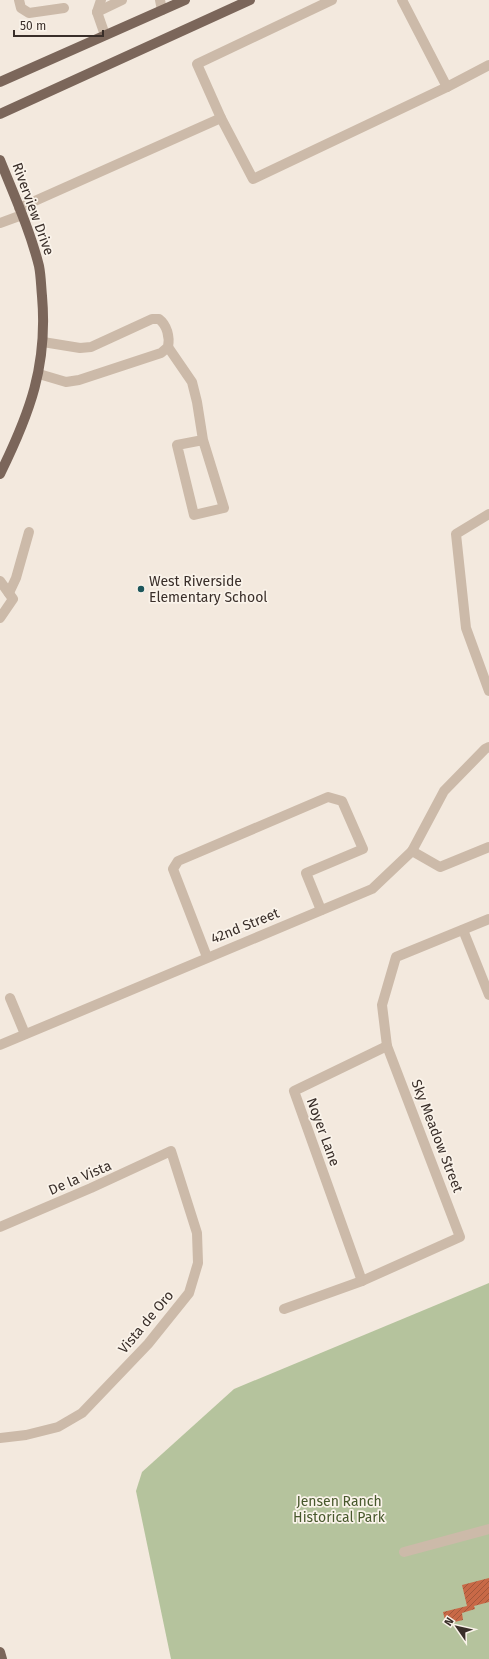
<svg xmlns="http://www.w3.org/2000/svg" width="489" height="1659" font-family="'Fira Sans',sans-serif">
<style>
.park{fill:#b5c39d}
.building{fill:url(#building-hatch)}
.lines{fill:none;stroke-linecap:round;stroke-linejoin:round}
.minor{stroke:#ccbaa9;stroke-width:10}
.major{stroke:#7b665a;stroke-width:10}
.poi-dot{fill:#1d565b;stroke:#faf3ea;stroke-width:1.5}
.labels{text-anchor:middle;dominant-baseline:central;stroke-width:3.5;stroke-linejoin:round;paint-order:stroke}
.street-label{font-size:14px;fill:#392e29;stroke:#faf3ea}
.poi-label{font-size:14px;fill:#392e29;stroke:#faf3ea;text-anchor:start}
.park-label{font-size:14px;fill:#47582c;stroke:#faf3ea}
</style>
<defs>
<pattern id="building-hatch" width="6" height="6" patternUnits="userSpaceOnUse"><rect width="6" height="6" fill="#c86947"/><path d="M-1 1l2-2M0 6l6-6M5 7l2-2" fill="none" stroke="#a3573b"/></pattern>
</defs>
<rect width="100%" height="100%" fill="#f3e9de"/>
<polygon class="park" points="489,1283 489,1659 171,1659 136,1491 142,1472 234,1389"/>
<polygon class="building" points="489,1578 489,1602 474,1606 475,1609 462,1613 463,1620 446,1624 443,1612 467,1606 462,1585"/>
<g class="lines">
<g class="minor">
<polyline points="19,0 21,8 29,13 64,8"/>
<polyline points="101,0 97,12 105,35"/>
<polyline points="160,0 162,10"/>
<polyline points="332,0 197,64 221,118 253,179 447,87"/>
<polyline points="402,0 447,87 489,65"/>
<polyline points="97,12 122,0"/>
<polyline points="19,208 221,118"/>
<polyline points="0,223 22,215"/>
<polyline points="168,347 192,382 197,402 203,440 177,445 194,515 224,508 203,440"/>
<path d="M39 374 66 382 79 380 161 353 168 347C170 337 167 325 159 319H152L91 347 80 348 43 342"/>
<polyline points="489,514 456,534 466,628 489,691"/>
<polyline points="0,581 13,599 0,618"/>
<polyline points="9,593 16,578 29,532"/>
<polyline points="412,851 440,867 489,847"/>
<polyline points="463,930 489,995"/>
<polyline points="207,957 173,869 178,861 328,797 342,801 363,849 306,873 321,910"/>
<polyline points="10,998 25,1034"/>
<polyline points="0,1045 372,889 412,851 444,791 485,749 489,747"/>
<polyline points="0,1227 91,1188 171,1151 197,1233 198,1263 189,1293 148,1344 82,1413 58,1427 26,1435 0,1438"/>
<polyline points="362,1281 294,1091 387,1046"/>
<polyline points="284,1309 362,1281 460,1237 387,1046 382,1005 396,957 489,919"/>
<polyline points="404,1552 489,1529"/>
</g>
<g class="major">
<polyline points="0,82 185,0"/>
<polyline points="0,114 250,0"/>
<path d="M0 160C14 195 30 230 39 266 41 276 41 286 42 296 48 365 30 413 0 474"/>
<polyline points="0,1652 2,1659"/>
</g>
</g>
<circle class="poi-dot" cx="141" cy="589" r="4"/>
<g class="labels">
<g class="street-label">
<text transform="translate(33 209) rotate(70)">Riverview Drive</text>
<text transform="translate(245 926) rotate(-22)">42nd Street</text>
<text transform="translate(323 1132) rotate(70)">Noyer Lane</text>
<text transform="translate(437 1136) rotate(69)">Sky Meadow Street</text>
<text transform="translate(80 1178) rotate(-23)">De la Vista</text>
<text transform="translate(146 1322) rotate(-50)">Vista de Oro</text>
</g>
<g class="poi-label">
<text x="149" y="581">West Riverside<tspan x="149" dy="16">Elementary School</tspan></text>
</g>
<g class="park-label">
<text x="339" y="1501">Jensen Ranch<tspan x="339" dy="16">Historical Park</tspan></text>
</g>
</g>
<g transform="translate(457 1627) rotate(304)" stroke="#faf3ea" stroke-width="3" paint-order="stroke">
<path d="M0-3L7 15L0 10L-7 15Z" fill="#392e29"/>
<text y="-6" font-size="11" font-weight="bold" text-anchor="middle" fill="#392e29">N</text>
</g>
<path d="M14 30v6h89v-6" fill="none" stroke="#392e29" stroke-width="2"/>
<text x="20" y="30" font-size="12" fill="#392e29" stroke="#faf3ea" stroke-width="3" paint-order="stroke">50 m</text>
</svg>
